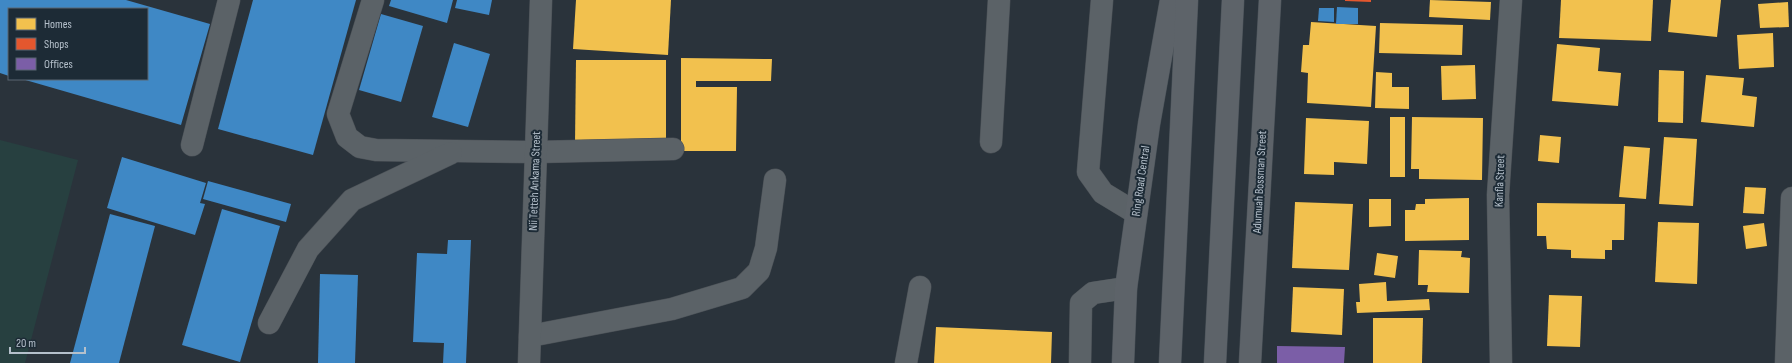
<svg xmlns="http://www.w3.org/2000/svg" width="1792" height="363" font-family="'Sofia Sans Condensed',sans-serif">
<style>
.green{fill:#274040}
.homes{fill:#f2c14e}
.shops{fill:#e4572e}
.offices{fill:#7b5ea7}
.schools{fill:#3f88c5}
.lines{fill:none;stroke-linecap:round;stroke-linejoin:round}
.minor-casing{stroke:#494f55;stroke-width:23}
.major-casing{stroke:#485057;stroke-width:23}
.minor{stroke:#5b6267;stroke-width:22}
.major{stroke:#5d6369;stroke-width:22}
.labels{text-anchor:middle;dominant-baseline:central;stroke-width:4;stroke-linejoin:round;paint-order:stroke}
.street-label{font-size:12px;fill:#b5c0cb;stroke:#1d2b36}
</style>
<rect width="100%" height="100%" fill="#2a333b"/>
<polygon class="green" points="0,140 78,160 25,363 0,363"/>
<g class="homes">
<polygon points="576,0 671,0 668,55 573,49"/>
<polygon points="1430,0 1491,2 1490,20 1429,17"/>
<polygon points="1561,0 1653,0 1651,41 1559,38"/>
<polygon points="1671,0 1721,0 1717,37 1668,32"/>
<polygon points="1788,2 1789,27 1760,28 1758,4"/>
<polygon points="1311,22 1376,26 1371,107 1307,103 1308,73 1301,72 1303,45 1309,45"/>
<polygon points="1380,23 1463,25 1462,55 1379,53"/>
<polygon points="1773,33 1774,67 1739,69 1737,35"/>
<polygon points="1557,44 1600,48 1598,71 1621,73 1618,106 1552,101"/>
<polygon points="681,58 772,59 771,81 696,81 696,87 737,87 736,151 681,151"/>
<polygon points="576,60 666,60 666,143 575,143"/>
<polygon points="1475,65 1476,99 1442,100 1441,66"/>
<polygon points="1659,70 1684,71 1683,123 1658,122"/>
<polygon points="1376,72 1392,73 1392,87 1409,87 1409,109 1375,108"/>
<polygon points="1706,75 1744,78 1742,95 1757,97 1754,127 1701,122"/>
<rect x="1390" y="117" width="15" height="60"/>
<polygon points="1412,117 1483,118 1482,180 1419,179 1419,169 1411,169"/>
<polygon points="1306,118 1369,121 1367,164 1334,162 1334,175 1304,174"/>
<polygon points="1540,135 1561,137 1559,163 1538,161"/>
<polygon points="1664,137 1697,139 1693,206 1659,204"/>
<polygon points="1624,146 1650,148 1646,199 1619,197"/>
<polygon points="1745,187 1766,188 1764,214 1743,213"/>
<polygon points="1469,198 1469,240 1405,241 1405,210 1415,210 1416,204 1425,204 1425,199"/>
<polygon points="1369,199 1391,199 1391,226 1369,227"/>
<polygon points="1295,202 1353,204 1349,270 1292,268"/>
<polygon points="1537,203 1625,204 1624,240 1612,240 1612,250 1605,250 1605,259 1571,258 1571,250 1547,249 1546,236 1537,236"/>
<polygon points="1658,222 1699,223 1697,284 1655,282"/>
<polygon points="1764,223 1767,246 1746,249 1743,226"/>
<polygon points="1419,250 1462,251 1461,257 1470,258 1469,293 1427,292 1428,285 1418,285"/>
<polygon points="1377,253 1398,256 1395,278 1374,275"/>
<polygon points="1386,282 1387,301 1429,299 1430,310 1357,313 1356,302 1360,302 1359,284"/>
<polygon points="1293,287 1344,289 1342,335 1291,332"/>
<polygon points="1549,295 1582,296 1580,347 1547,346"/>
<polygon points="1373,318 1423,318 1422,363 1373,363"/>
<polygon points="936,327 1052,332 1051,363 934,363"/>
</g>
<polygon class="shops" points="1345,0 1371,0 1371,2 1345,1"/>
<polygon class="offices" points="1277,346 1345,347 1344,363 1277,363"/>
<g class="schools">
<polygon points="0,0 126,0 210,24 181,125 22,79 147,79 147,9 9,9 9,76 0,73"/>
<polygon points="253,0 356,0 313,155 218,129"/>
<polygon points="391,0 453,0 447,23 389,6"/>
<polygon points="457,0 492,0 489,15 455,8"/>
<polygon points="1337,7 1358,8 1358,24 1336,24"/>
<polygon points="1319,8 1334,8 1334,22 1318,21"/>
<polygon points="381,14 423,26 401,102 359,90"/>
<polygon points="454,43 490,54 468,127 432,117"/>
<polygon points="122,157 206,183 200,203 205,204 195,235 107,208"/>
<polygon points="208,181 291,204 286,222 203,199"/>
<polygon points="222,209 280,226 240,362 182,345"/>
<polygon points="110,214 155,226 119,363 70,363"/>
<polygon points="448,240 471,240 466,363 443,363 444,343 413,342 417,253 447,254"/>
<polygon points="320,274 358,275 355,363 318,363"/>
</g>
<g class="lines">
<defs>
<g id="minor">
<polyline points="373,0 338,114 347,137 360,147 376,150 455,151 536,152 673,149"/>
<polyline points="1102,0 1088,172 1103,193 1136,213"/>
<polyline points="991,142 999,0"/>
<polyline points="192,145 229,0"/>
<polyline points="269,323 308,249 352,200 451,153"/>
<polyline points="530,336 672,309 742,288 759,271 766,248 775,180"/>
<polyline points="529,363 541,0"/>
<polyline points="906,363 920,287"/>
<polyline points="1080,363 1081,303 1093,293 1126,288"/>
<polyline points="1501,363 1498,195 1511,0"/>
<polyline points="1786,363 1792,198"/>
</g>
<g id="major">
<polyline points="1123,363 1126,288 1149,124 1171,0"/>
<polyline points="1170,363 1187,0"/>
<polyline points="1215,363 1233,0"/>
<polyline points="1250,363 1270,0"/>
</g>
</defs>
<use href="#minor" class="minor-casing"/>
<use href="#major" class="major-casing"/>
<use href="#minor" class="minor"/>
<use href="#major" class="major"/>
</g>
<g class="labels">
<g class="street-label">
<text transform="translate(535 181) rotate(-88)">Nii Tetteh Ankama Street</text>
<text transform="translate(1141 181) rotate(-82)">Ring Road Central</text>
<text transform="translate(1500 181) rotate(-88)">Kanfla Street</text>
<text transform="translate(1260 182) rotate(-87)">Adumuah Bossman Street</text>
</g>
</g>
<rect x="8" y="8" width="140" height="72" fill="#1d2b36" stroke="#5a6772"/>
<rect x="16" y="18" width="20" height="12" fill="#f2c14e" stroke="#5a6772"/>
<text x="44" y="28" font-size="12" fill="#b5c0cb">Homes</text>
<rect x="16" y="38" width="20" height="12" fill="#e4572e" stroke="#5a6772"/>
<text x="44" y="48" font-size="12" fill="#b5c0cb">Shops</text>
<rect x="16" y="58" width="20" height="12" fill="#7b5ea7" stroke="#5a6772"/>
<text x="44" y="68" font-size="12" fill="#b5c0cb">Offices</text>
<path d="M10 347v6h75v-6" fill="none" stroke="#b5c0cb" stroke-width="2"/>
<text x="16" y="347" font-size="12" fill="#b5c0cb" stroke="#1d2b36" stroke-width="3" paint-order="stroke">20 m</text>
</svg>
